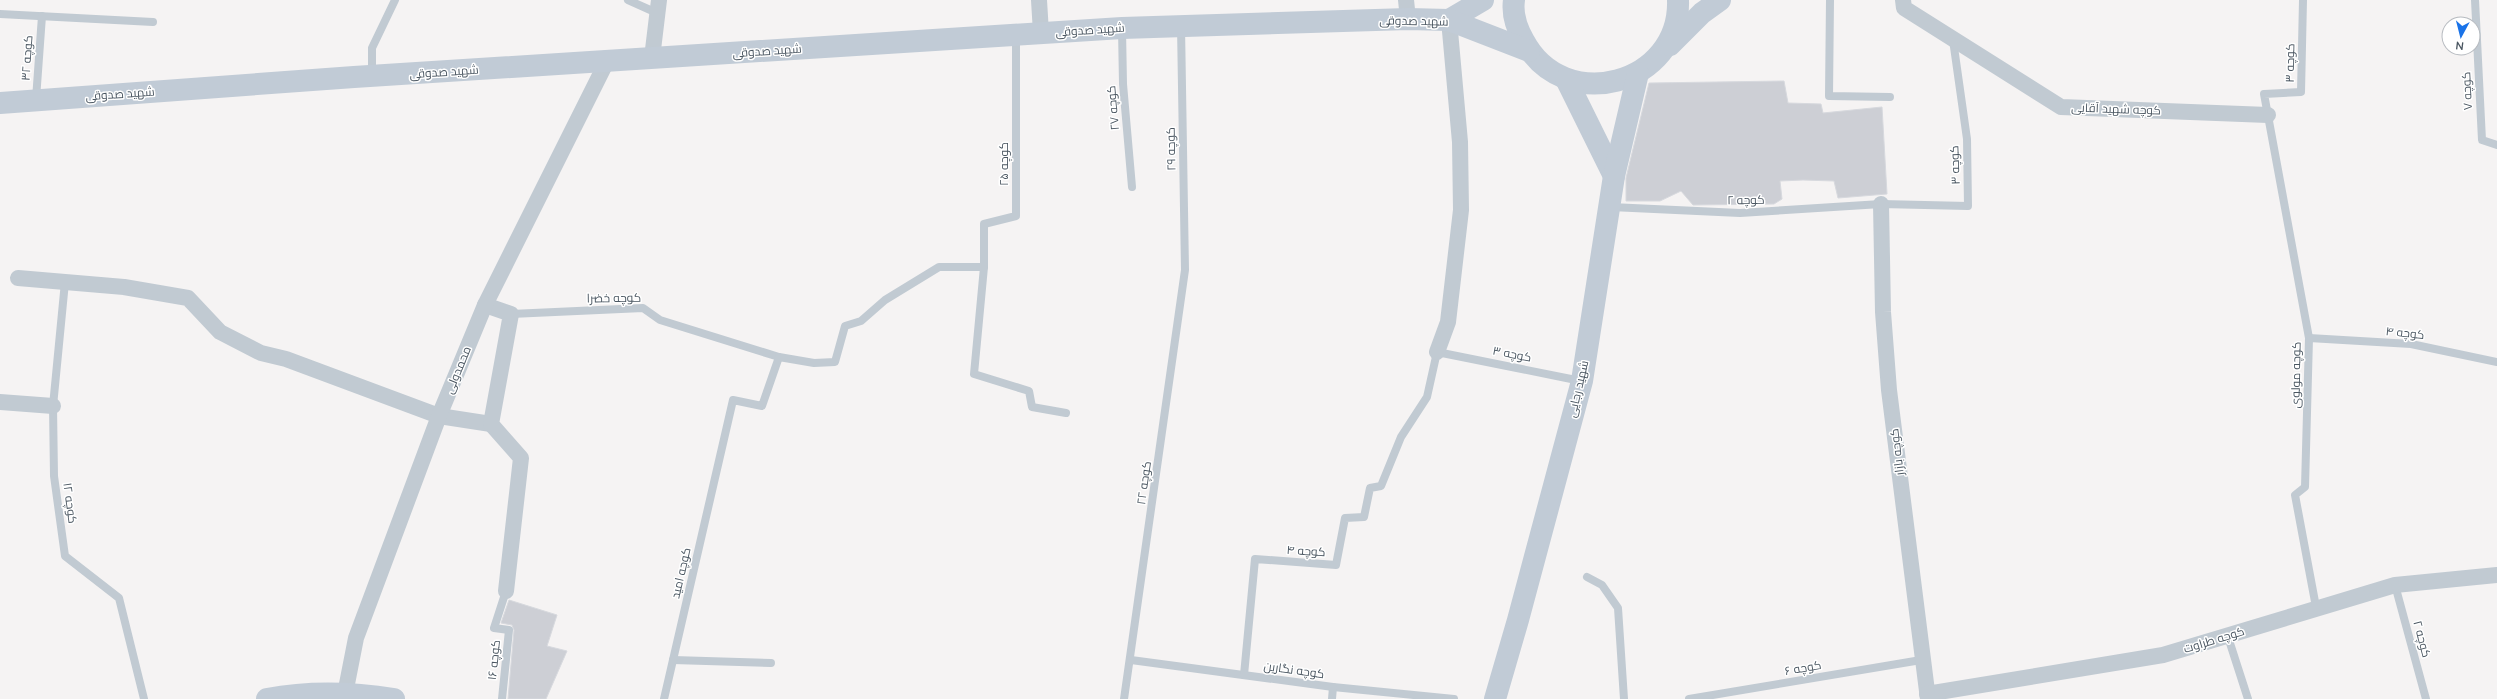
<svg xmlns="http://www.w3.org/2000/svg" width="2497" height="699" font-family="'Nunito Sans',Cairo,sans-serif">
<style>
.building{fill:#cdcfd5;stroke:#d7d9de}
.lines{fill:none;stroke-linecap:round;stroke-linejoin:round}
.lane{stroke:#c1cad2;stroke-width:8}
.street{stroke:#c1cad2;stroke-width:16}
.secondary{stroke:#c1cbd6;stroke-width:22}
.labels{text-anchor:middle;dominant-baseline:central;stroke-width:3;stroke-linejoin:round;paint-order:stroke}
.street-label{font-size:12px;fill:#4a5661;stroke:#fff}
</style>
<rect width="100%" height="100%" fill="#f5f3f3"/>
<g class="building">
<polygon points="1784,81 1788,103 1821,104 1823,113 1882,107 1887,194 1838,198 1834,181 1803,180 1780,181 1782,199 1774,204 1693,205 1681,191 1660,201 1626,201 1626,178 1649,83"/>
<polygon points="509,600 557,615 547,646 567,651 546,699 508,699 514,630 512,625 501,623"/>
</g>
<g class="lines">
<g class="lane">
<polyline points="628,0 657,13"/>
<polyline points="1830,0 1829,96 1890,97"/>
<polyline points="2303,0 2301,92 2264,94 2309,338 2305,487 2295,495 2316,607"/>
<polyline points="2475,0 2482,140 2497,145"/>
<polyline points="0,14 153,22"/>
<polyline points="1122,29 1123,84 1132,187"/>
<polyline points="372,76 372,48 395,0"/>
<polyline points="36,99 42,16"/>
<polyline points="1611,207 1740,213 1881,204 1968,206 1967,139 1953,40"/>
<polyline points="984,267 984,224 1016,216 1016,35"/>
<polyline points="65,282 53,406 54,476 65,556 119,598 144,699"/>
<polyline points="511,314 643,308 660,320 779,357"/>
<polyline points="2309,338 2411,344 2497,362"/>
<polyline points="1587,577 1602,585 1618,608 1624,699"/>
<polyline points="2395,585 2426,699"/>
<polyline points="2228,637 2248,699"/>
<polyline points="673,660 771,663"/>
<polyline points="1131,660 1333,687 1454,699"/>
<polyline points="1244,675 1255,559 1336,565 1345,518 1364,517 1370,488 1381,486 1401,437 1427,397 1437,352 1581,381"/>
<polyline points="502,699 509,630 494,628 506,591"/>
<polyline points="664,699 733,400 762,406 779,357 814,363 835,362 845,326 861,321 885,300 939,267 984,267 974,374 1029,391 1032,407 1066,413"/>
<polyline points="1124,699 1185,270 1181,26"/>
<polyline points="1332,699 1333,687"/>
<polyline points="1689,699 1921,660"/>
</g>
<g class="street">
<polyline points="1039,0 1041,33"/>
<polyline points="1406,0 1408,19"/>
<polyline points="1903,0 1904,8 2061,107 2268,115"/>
<polyline points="652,58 659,0"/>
<polyline points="1881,204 1883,312 1889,390 1928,699"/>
<polyline points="18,278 124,287 188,298 220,332 261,353 286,359 439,416 491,424"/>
<polyline points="485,305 511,314 491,424 521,458 506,591"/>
<polyline points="1437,352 1448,322 1461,210 1460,142 1449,20"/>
<polyline points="0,402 53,406"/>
<polyline points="345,694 356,638 439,416 485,305 607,61"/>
<polyline points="1927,694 2163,655 2395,585 2497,575"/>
</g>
<g class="secondary">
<path d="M1514 0C1512 14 1517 29 1524 41 1564 116 1681 85 1678 0"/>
<polyline points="1449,20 1483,0"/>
<polyline points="1670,45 1702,13 1720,0"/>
<polyline points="1566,79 1614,176"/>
<polyline points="0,103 354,77 1122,28 1408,19 1449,20 1529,51"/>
<path d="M267 699C309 691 351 692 394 699"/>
<polyline points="1495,699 1518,620 1582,381 1614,176 1638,73"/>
</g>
</g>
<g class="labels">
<g class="street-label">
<text transform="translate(1414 21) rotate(1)">شهید صدوقی</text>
<text transform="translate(1090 30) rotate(-4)">شهید صدوقی</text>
<text transform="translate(767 51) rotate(-4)">شهید صدوقی</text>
<text transform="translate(27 58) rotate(-86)">کوچه ۳۲</text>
<text transform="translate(2290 63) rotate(-89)">کوچه ۳</text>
<text transform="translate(444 72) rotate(-4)">شهید صدوقی</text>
<text transform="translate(2467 91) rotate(-93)">کوچه ۷</text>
<text transform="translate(120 94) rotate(-4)">شهید صدوقی</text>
<text transform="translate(1113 108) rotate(-95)">کوچه ۲۷</text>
<text transform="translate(2116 109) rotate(2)">کوچه شهید آقایی</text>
<text transform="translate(1171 149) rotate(-91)">کوچه ۲۹</text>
<text transform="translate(1004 164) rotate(-90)">کوچه ۲۵</text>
<text transform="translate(1955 165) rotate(-92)">کوچه ۳</text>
<text transform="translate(1746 200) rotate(-1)">کوچه ۲</text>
<text transform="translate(614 298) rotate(-1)">کوچه خضرا</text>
<text transform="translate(2405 333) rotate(6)">کوچه ۴</text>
<text transform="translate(1512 354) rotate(11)">کوچه ۳</text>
<text transform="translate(458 370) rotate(-68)">محمدولی</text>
<text transform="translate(2296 375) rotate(-89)">کوچه مولوی</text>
<text transform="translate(1578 389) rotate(-77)">شهید رجایی</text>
<text transform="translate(1897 452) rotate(-97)">کوچه بازار</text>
<text transform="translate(1144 483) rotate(-82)">کوچه ۲۲</text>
<text transform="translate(70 503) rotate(82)">کوچه ۱۲</text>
<text transform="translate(1306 551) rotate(4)">کوچه ۴</text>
<text transform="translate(681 573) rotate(-77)">کوچه امید</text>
<text transform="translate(2422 639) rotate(75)">کوچه ۲</text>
<text transform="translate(2214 640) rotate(-17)">کوچه طراوت</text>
<text transform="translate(494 660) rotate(-84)">کوچه ۱۶</text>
<text transform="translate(1803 668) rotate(-10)">کوچه ۶</text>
<text transform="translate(1294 670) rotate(8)">کوچه نگارین</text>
</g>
</g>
<g transform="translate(2461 36) rotate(187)"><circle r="19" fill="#ffffff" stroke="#b7bbc0"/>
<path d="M0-3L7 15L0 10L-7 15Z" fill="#1a73e8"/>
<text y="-6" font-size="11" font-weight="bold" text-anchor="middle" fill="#4a5661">N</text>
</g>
</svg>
